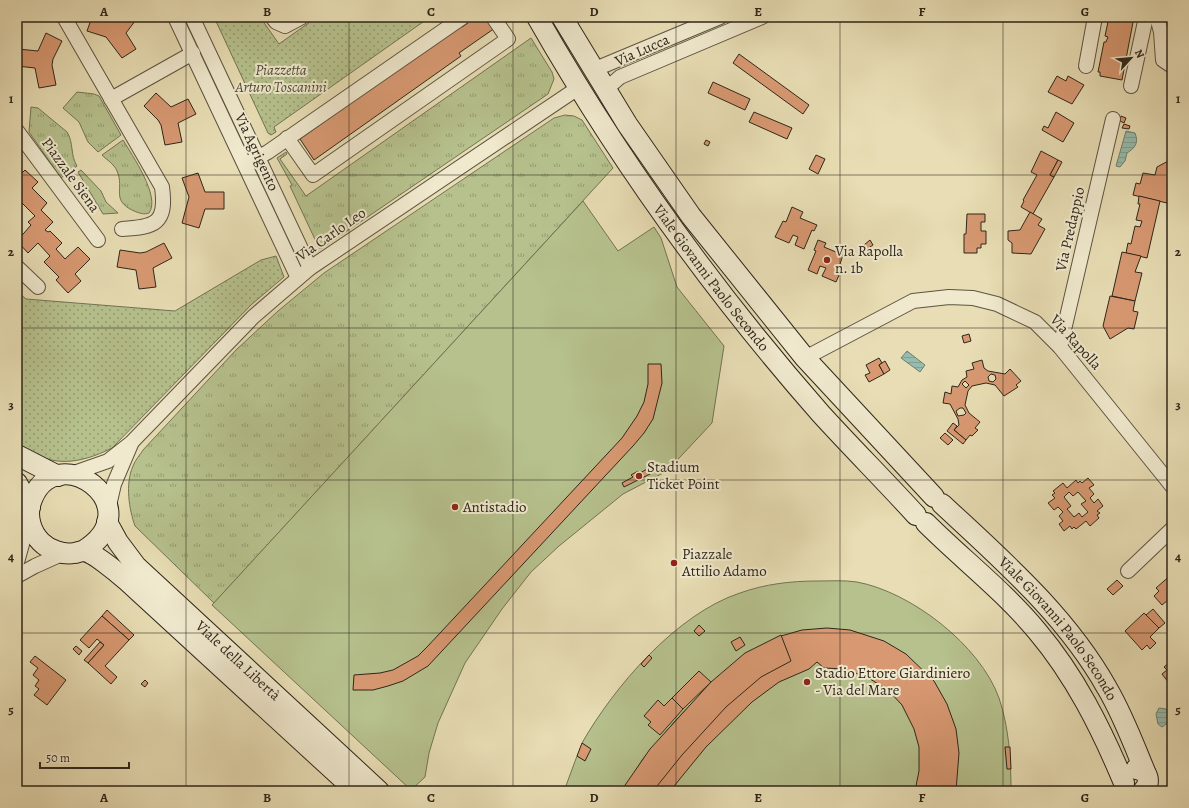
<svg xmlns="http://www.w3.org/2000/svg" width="1189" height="808" font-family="Alegreya,serif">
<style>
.grass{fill:url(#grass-tufts);stroke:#727454}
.park{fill:url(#park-dots);stroke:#727454}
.pitch{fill:#b6c18d;stroke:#727454}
.water{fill:url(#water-rules);stroke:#6d8072}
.building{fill:#d89972;stroke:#2e261a;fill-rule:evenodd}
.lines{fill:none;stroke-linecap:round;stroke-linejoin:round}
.street-casing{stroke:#5c5440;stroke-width:16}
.secondary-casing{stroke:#2e261a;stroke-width:22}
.street{stroke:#f0e9ce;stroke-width:14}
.secondary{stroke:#f0e9ce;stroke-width:20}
.grid{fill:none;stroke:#2e261a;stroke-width:1;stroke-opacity:0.55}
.poi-dot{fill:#8f2418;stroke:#f0e9ce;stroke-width:1.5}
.labels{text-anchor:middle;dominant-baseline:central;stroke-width:4;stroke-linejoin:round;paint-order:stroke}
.street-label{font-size:15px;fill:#2e261a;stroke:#f0e9ce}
.park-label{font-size:15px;font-style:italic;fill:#504d37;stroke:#f0e9ce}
.poi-label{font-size:15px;fill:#2e261a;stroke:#f0e9ce;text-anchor:start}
.neatline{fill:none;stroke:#2e261a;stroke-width:1.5}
.grid-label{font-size:13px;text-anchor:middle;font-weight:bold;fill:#2e261a}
</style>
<defs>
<pattern id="grass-tufts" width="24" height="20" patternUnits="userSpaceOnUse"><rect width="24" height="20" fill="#b6c18d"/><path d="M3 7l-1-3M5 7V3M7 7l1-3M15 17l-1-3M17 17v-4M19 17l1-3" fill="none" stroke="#949d72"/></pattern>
<pattern id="park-dots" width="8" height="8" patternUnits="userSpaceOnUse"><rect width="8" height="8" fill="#b6c18d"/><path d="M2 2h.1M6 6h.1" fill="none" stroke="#949d72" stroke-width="1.8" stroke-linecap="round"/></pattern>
<pattern id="water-rules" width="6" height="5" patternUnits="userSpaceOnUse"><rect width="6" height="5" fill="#97bcad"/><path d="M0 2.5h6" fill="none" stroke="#82a194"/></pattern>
</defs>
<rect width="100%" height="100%" fill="#e8ddb4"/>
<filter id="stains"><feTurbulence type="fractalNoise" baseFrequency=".005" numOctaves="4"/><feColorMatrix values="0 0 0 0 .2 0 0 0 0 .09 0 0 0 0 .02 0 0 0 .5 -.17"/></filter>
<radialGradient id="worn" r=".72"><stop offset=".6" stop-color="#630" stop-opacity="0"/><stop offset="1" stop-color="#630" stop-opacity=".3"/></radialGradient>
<g class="grass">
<polygon points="545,17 550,17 571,50 566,53"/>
<polygon points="531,38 552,72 554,79 548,94 322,248 319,248 290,186 292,185 277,158 286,152 287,154 280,159 306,196"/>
<polygon points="77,92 94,94 99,96 121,135 98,152 88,142 79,122 63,108"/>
<path d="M31 107 38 108 67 132C74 143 70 155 77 166L61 178 29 132Z"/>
<path d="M565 115 574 116 582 120 613 168 214 603 135 526C129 509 125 484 133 466 135 460 140 455 143 450L236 350 278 311 324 273 554 118Z"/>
<path d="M123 140C132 155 161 197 149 213 144 215 139 213 134 211 110 200 125 189 117 171 114 164 107 160 102 155Z"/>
<polygon points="81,170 101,191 106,202 118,213 103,214 78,172"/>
</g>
<g class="park">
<polygon points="214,17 260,17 279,44 317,17 430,17 274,127 276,132 271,135 268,133"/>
<path d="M276 256 284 277 252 304 112 448C78 465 47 469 17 441V291L26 299 175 311 261 260Z"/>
</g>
<g class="pitch">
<polygon points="583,201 618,251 654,227 661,238 677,287 724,346 712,423 667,471 623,494 559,546 531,572 502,609 465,663 438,723 429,753 425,777 411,790 212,605"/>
<path d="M817 581C830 581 844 580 857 582 911 592 980 645 999 698 1009 728 1011 759 1011 791H564L577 756 585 760 590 749 582 743C614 687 676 614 740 593 765 584 791 581 817 581Z"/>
</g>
<g class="water">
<path d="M1126 131 1135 133C1139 143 1135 148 1127 153L1125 161 1120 167 1116 166Z"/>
<polygon points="907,351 925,365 920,372 901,358"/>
<path d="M1159 708 1166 709C1169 716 1169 724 1162 727L1158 724 1156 714Z"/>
</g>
<g class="building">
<polygon points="92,17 100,17 112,21 116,17 138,17 126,33 136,49 122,58 106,37 87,31"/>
<polygon points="473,17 488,17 495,28 459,53 461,56 314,160 300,139 461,25 462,27 468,23 467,21"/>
<polygon points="1109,17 1134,17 1122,80 1100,76 1100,72 1098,72 1104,42 1106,42 1108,37 1105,36"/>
<polygon points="46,33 62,41 53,59 52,65 56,85 39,88 35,68 17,66 18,49 38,51"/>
<polygon points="739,54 809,105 803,114 733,63"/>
<polygon points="1057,76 1066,81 1068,76 1084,85 1072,104 1048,92"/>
<polygon points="713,82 750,99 745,110 708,93"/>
<polygon points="156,93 171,107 188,99 196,114 178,123 182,142 165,145 161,125 158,120 144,106"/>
<polygon points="754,112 792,128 787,139 749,122"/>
<polygon points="1056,112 1074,123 1063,142 1042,130 1044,126 1048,128"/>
<polygon points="1121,116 1126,118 1124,123 1120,121"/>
<polygon points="1124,124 1130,126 1129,129 1122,128"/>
<polygon points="706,140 710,142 708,146 704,144"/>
<polygon points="1041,151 1058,160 1050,175 1054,177 1033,214 1021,207 1024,201 1023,200 1037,175 1031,172"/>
<polygon points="816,155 825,159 818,174 809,169"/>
<polygon points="1172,159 1172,196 1169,195 1167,203 1133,195 1136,183 1140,184 1143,173 1155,175 1157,167"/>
<polygon points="1058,160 1062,162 1054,177 1050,175"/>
<polygon points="25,170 38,182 32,188 47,203 41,210 53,222 45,230 48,232 50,231 62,243 56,249 65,259 78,247 90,259 75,274 81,281 68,293 56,280 59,277 44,262 50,256 38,243 28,253 17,241 31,225 28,222 35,216 22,203 17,208 17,178"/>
<polygon points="198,173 205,192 224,192 224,209 205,209 199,228 182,223 189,197 182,178"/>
<polygon points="1139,196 1160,201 1147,258 1126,253 1128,243 1131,244 1135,226 1140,227 1142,221 1136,220 1140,204 1138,204"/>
<polygon points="792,207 803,212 800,218 817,225 814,231 812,230 804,249 795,245 798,237 793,235 789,243 775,237 783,221 786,222"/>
<polygon points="1030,212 1042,219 1038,225 1045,229 1031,254 1012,253 1012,243 1008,240 1008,231 1020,230"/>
<polygon points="967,214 985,214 985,222 981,222 981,231 986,231 986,244 981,244 981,248 977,248 977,253 964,253 964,234 966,234"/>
<polygon points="818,240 826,243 824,247 843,255 840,264 843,266 836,282 822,276 826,268 820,266 817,274 808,270 816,251 814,250"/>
<polygon points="870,240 873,245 867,249 864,245"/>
<polygon points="164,243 172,258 153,268 156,287 139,289 136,270 117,267 120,250 140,253 146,252"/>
<polygon points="1122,252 1141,256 1135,272 1142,273 1135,301 1112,296"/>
<polygon points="1110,296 1135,301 1133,311 1138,312 1134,329 1128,328 1110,339 1103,326"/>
<polygon points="969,334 971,341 964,343 962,336"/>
<polygon points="879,358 882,363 879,365 884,374 869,382 865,375 870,373 866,365"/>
<path d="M982 360 984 368 988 371 1005 374 1010 369 1021 381 1016 385 1018 387 1004 396 995 385 986 383 972 386 968 391 965 405 969 413 980 422 975 428 978 430 972 436 970 435 966 440 954 430 959 425 958 419 950 404 943 403 945 392 951 394 952 386 958 387 962 380 967 377 966 371 974 369 972 363ZM991 374 995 375 996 379 993 382 989 381 988 377ZM965 381 969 385 966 388 962 384ZM960 408H963L966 413 964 415 958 416 956 411Z"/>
<polygon points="885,361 890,370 884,374 879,365"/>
<polygon points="648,364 661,364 662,383 653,419 644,433 633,446 428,666 403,681 388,686 373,690 353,690 354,675 380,673 393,670 418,656 427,647 622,438 637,416 644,402 648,384"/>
<polygon points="953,423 957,426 954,430 966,440 963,444 947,431"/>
<polygon points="945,433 953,440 948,445 940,438"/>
<polygon points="656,464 660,469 624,487 622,483 633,477 631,475 638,471 640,473"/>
<path d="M1088 478 1094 485 1089 488 1094 494 1090 498 1094 503 1098 499 1103 506 1097 511 1100 513 1097 515 1099 518 1090 526 1086 521 1076 529 1074 527 1072 529 1070 526 1064 531 1059 524 1063 521 1059 516 1063 512 1058 507 1054 510 1048 503 1055 498 1052 495 1055 493 1053 491 1063 483 1067 488 1076 480 1078 483 1080 481 1082 483ZM1069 492 1073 496 1078 492 1086 501 1081 504 1088 512 1082 517 1079 513 1074 517 1067 509 1071 506 1064 497Z"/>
<polygon points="1172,574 1172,604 1168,600 1162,605 1154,596 1159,591 1156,588"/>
<polygon points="1117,580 1123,586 1113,595 1107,589"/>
<polygon points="1153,609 1165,623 1159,628 1146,615"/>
<polygon points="107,610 134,635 129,640 102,616"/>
<polygon points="1144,613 1159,628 1150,637 1156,643 1150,649 1147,645 1142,650 1125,631"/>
<polygon points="102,616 129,640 105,666 117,677 111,684 88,663 104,645 97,639 89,648 80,640"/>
<polygon points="699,625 705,631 699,636 694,631"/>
<polygon points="827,628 850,630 884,641 906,654 934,681 947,704 956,729 959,753 956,791 915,791 919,771 919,747 914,729 902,705 889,691 867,677 844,669 824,668 817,662 809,669 779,682 752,702 706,747 670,791 623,791 643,759 676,720 707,688 736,662 759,647 781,636 802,630"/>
<polygon points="781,635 791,661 761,677 726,707 682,755 653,791 621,791 650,749 711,682 745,653"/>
<polygon points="740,637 745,645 736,651 731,642"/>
<polygon points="100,642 104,645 88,663 84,660"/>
<polygon points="76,646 82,651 79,655 73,649"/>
<polygon points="649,655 652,658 644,667 641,664"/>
<polygon points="35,656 66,680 47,705 34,695 39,689 35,686 39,680 33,675 38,668 30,662"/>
<polygon points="1171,661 1172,662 1172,687 1162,674 1167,670 1164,667"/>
<polygon points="699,671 711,682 683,709 672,698"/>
<polygon points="145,680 148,683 145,687 141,684"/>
<polygon points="672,698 683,709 660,735 648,725 651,722 644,716 658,700 664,706"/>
<polygon points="582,743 591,749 585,761 577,756"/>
<polygon points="1005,747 1010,747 1011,769 1007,769"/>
</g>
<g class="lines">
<defs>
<g id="street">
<path d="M64 17 162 187C167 224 155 227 122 229"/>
<polyline points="175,17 298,278"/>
<polyline points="192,17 310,268"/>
<polyline points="272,17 276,22 285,26 302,17"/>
<polyline points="1157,17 1161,32 1163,60 1172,66"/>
<polyline points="1086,66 1095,17"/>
<polyline points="593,70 720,17"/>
<polyline points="1131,86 1146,17"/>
<polyline points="605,90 620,77 762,17"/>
<polyline points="111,99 193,53"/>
<polyline points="17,131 98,240"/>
<polyline points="287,138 313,175 508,39 493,17"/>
<polyline points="250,162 268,152 463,17"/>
<polyline points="17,267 38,287"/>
<polyline points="1060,347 1113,119"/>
<polyline points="805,358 913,301 949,297 973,298 997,304 1035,322 1060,347 1172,486"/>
<polyline points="71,474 108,461 131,443 253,317 310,268 578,88"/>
<polyline points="108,510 114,484 131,444"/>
<polyline points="17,562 29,519"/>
<polyline points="1128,571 1172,529"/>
<polyline points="17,576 35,566 64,553"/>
</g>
<g id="secondary">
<path id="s1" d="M537 17C618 159 713 291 821 414 852 448 885 481 916 515"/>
<polyline points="562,17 627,124 691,216 805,358 934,497"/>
<polyline points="17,455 58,476"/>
<polyline points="17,483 30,507"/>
<path id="s2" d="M942 504C1002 560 1066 615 1107 688 1123 715 1134 745 1146 774"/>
<path id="s3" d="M107 522 118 542 136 566 379 791"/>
<path d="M926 523C962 559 1004 591 1037 631 1075 676 1101 728 1124 783"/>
<path d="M83 551C155 507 54 434 31 502 26 516 31 532 41 542 49 550 63 555 74 553 77 553 80 551 83 551 92 551 118 573 126 580L356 791"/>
<path d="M1136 769C1148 770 1152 782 1143 791"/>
</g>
</defs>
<use href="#street" class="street-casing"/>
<use href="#secondary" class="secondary-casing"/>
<use href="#street" class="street"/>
<use href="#secondary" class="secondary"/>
</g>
<path class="grid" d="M186 17V791M349 17V791M513 17V791M676 17V791M840 17V791M1003 17V791M17 175H1172M17 328H1172M17 480H1172M17 633H1172"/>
<g class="poi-dot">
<circle cx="827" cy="260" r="4"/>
<circle cx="639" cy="476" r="4"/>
<circle cx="455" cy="507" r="4"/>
<circle cx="674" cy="563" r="4"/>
<circle cx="807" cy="682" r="4"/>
</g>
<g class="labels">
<g class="street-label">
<text transform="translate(642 50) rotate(-24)">Via Lucca</text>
<text transform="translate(257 152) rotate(65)">Via Agrigento</text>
<text transform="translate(71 175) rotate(54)">Piazzale Siena</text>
<text transform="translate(1070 229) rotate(-77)">Via Predappio</text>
<text transform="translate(331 234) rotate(-35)">Via Carlo Leo</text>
<text stroke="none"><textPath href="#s1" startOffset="314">Viale Giovanni Paolo Secondo</textPath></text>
<text transform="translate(1076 342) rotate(48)">Via Rapolla</text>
<text stroke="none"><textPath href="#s2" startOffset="171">Viale Giovanni Paolo Secondo</textPath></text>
<text stroke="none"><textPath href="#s3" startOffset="192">Viale della Libertà</textPath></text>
</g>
<g class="park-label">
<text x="281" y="70">Piazzetta<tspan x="281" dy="17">Arturo Toscanini</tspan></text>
</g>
<g class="poi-label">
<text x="835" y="251">Via Rapolla<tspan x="835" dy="17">n. 1b</tspan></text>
<text x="647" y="467">Stadium<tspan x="647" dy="17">Ticket Point</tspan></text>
<text x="463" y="507">Antistadio</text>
<text x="682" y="554">Piazzale<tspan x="682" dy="17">Attilio Adamo</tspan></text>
<text x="815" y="673">Stadio Ettore Giardiniero<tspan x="815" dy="17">- Via del Mare</tspan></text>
</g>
</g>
<rect width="1189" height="808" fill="none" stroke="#e8ddb4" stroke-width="44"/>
<g transform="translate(1131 58) rotate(63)" stroke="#f0e9ce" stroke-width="3" paint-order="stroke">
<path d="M0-3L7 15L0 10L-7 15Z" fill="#2e261a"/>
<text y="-6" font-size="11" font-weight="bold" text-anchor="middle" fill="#2e261a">N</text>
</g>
<path d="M40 762v6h89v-6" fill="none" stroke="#2e261a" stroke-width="2"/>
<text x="46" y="762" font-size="12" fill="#2e261a" stroke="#f0e9ce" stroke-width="3" paint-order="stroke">50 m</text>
<rect x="22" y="22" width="1145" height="764" class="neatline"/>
<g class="grid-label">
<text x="104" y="16">A</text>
<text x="267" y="16">B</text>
<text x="431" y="16">C</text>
<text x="594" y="16">D</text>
<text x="758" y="16">E</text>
<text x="922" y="16">F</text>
<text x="1085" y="16">G</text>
<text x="11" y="103">1</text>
<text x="1178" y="103">1</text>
<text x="11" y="256">2</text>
<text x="1178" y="256">2</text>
<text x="11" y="409">3</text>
<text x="1178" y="409">3</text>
<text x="11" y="561">4</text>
<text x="1178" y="561">4</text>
<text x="11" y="714">5</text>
<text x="1178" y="714">5</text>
<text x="104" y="802">A</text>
<text x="267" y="802">B</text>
<text x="431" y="802">C</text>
<text x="594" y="802">D</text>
<text x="758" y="802">E</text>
<text x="922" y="802">F</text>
<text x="1085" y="802">G</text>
</g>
<rect width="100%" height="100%" filter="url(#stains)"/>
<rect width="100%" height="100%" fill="url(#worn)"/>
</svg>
